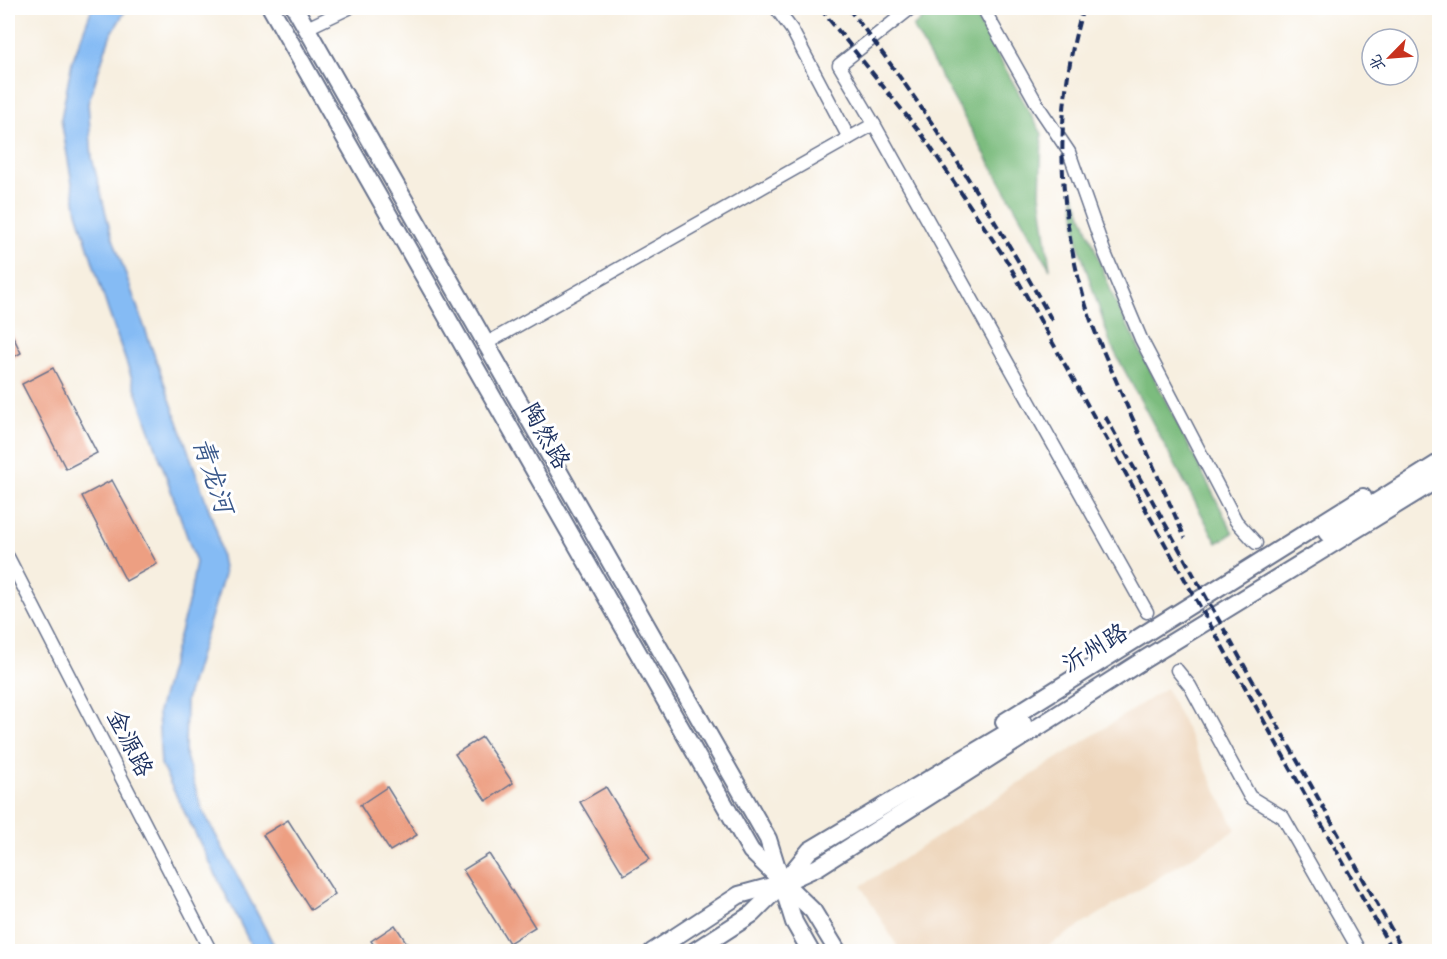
<svg xmlns="http://www.w3.org/2000/svg" width="1447" height="959" font-family="'Indie Flower','LXGW WenKai TC',sans-serif">
<style>
.built{fill:#eed6bb}
.forest{fill:#7cbc7e;stroke:#4c766e;stroke-width:1.5}
.water{fill:#85bbf4;stroke:#5075a9;stroke-width:1.5}
.building{fill:#ed9f82}
.lines{fill:none;stroke-linecap:round;stroke-linejoin:round}
.minor-casing{stroke:#68728c;stroke-width:15}
.major-casing{stroke:#68728c;stroke-width:20}
.minor{stroke:#fff;stroke-width:12}
.major{stroke:#fff;stroke-width:16}
.rail{stroke:#1b2f5e;stroke-width:4;stroke-dasharray:9 4.5;stroke-linecap:butt}
.labels{text-anchor:middle;dominant-baseline:central;stroke-width:6;stroke-linejoin:round;paint-order:stroke}
.street-label{font-size:24px;fill:#1b2f5e;stroke:#fff}
.water-label{font-size:26px;font-style:italic;fill:#3b598b;stroke:#fff}
</style>
<rect width="100%" height="100%" fill="#fff"/>
<filter id="ink" filterUnits="userSpaceOnUse"><feTurbulence type="fractalNoise" baseFrequency=".0167" numOctaves="2"/><feDisplacementMap in="SourceGraphic" scale="12" xChannelSelector="R" yChannelSelector="G"/><feConvolveMatrix kernelMatrix="1 2 1 2 8 2 1 2 1" color-interpolation-filters="sRGB"/></filter>
<filter id="wash" filterUnits="userSpaceOnUse"><feTurbulence type="fractalNoise" baseFrequency=".008" numOctaves="4" result="noise"/><feDisplacementMap in="SourceGraphic" scale="24" xChannelSelector="R" yChannelSelector="G"/><feGaussianBlur stdDeviation="1.35" result="paint"/><feColorMatrix in="noise" values="0 0 0 0 0 0 0 0 0 0 0 0 0 0 0 0 0 1.4 0 .05"/><feComposite in="paint" operator="in"/></filter>
<g filter="url(#wash)">
<rect width="100%" height="100%" fill="#f7efe0"/>
<polygon class="built" points="1166,688 1236,830 1039,951 900,951 861,886"/>
<g class="forest">
<polygon points="935,8 971,8 1042,134 1040,194 1050,269 913,27"/>
<polygon points="1073,191 1114,299 1233,533 1217,543 1111,345 1078,244"/>
</g>
<polygon class="water" points="92,8 127,8 110,36 88,103 92,158 110,230 217,532 224,575 186,700 185,753 201,807 277,951 254,951 161,765 158,712 190,596 196,562 108,310 77,212 61,119 72,62"/>
<g id="blocks">
<g class="building">
<polygon points="8,326 21,353 8,360"/>
<polygon points="53,368 97,453 66,469 22,384"/>
<polygon points="112,480 157,564 126,581 82,496"/>
<polygon points="482,737 513,783 486,801 455,754"/>
<polygon points="387,787 417,835 390,851 360,805"/>
<polygon points="606,787 650,859 624,875 580,802"/>
<polygon points="288,820 335,894 311,910 263,835"/>
<polygon points="489,854 535,927 509,943 463,870"/>
<polygon points="395,925 412,951 378,951 371,941"/>
</g>
</g>
</g>
<g filter="url(#ink)">
<use href="#blocks" fill-opacity="0" stroke="#68728c" stroke-width="1.5"/>
<g class="lines">
<defs>
<g id="minor">
<polyline points="776,8 792,30 849,138"/>
<polyline points="983,8 1040,109 1069,152 1104,251 1141,339 1236,521 1256,543"/>
<polyline points="307,28 349,8"/>
<polyline points="874,124 1147,612"/>
<polyline points="487,343 874,124 839,65 911,8"/>
<polyline points="8,557 211,952"/>
<polyline points="1177,670 1190,686 1250,797 1283,817 1360,952"/>
</g>
<g id="major">
<polyline points="271,8 751,851 813,911 838,952"/>
<polyline points="295,8 768,839 794,922 811,952"/>
<polyline points="1327,533 1440,462"/>
<polyline points="1004,722 1363,497"/>
<polyline points="652,952 739,895 783,883 818,867 1145,659 1440,478"/>
<polyline points="693,952 752,914 783,883 810,850 1023,723"/>
</g>
</defs>
<use href="#minor" class="minor-casing"/>
<use href="#major" class="major-casing"/>
<use href="#minor" class="minor"/>
<use href="#major" class="major"/>
<g class="rail">
<polyline points="820,8 923,136 1007,261 1393,952"/>
<path d="M848 8C926 107 993 214 1054 324"/>
<path d="M1083 8C1055 101 1056 201 1083 295 1092 330 1109 363 1123 397 1144 444 1164 491 1185 538"/>
<polyline points="1105,416 1404,952"/>
</g>
</g>
</g>
<g class="labels">
<g class="street-label">
<text transform="translate(544 437) rotate(60)">陶然路</text>
<text transform="translate(1096 650) rotate(-31)">沂州路</text>
<text transform="translate(128 744) rotate(63)">金源路</text>
</g>
<g class="water-label">
<text transform="translate(211 476) rotate(72)">青龙河</text>
</g>
</g>
<rect width="1447" height="959" fill="none" stroke="#fff" stroke-width="30"/>
<g transform="translate(1390 57) rotate(245)"><circle r="28" fill="#ffffff" stroke="#a4acbf" stroke-width="1.5"/>
<path d="M0-4.5L10 22L0 15L-10 22Z" fill="#c8321e"/>
<text y="-9" font-size="16" font-weight="bold" text-anchor="middle" fill="#1b2f5e">北</text>
</g>
</svg>
